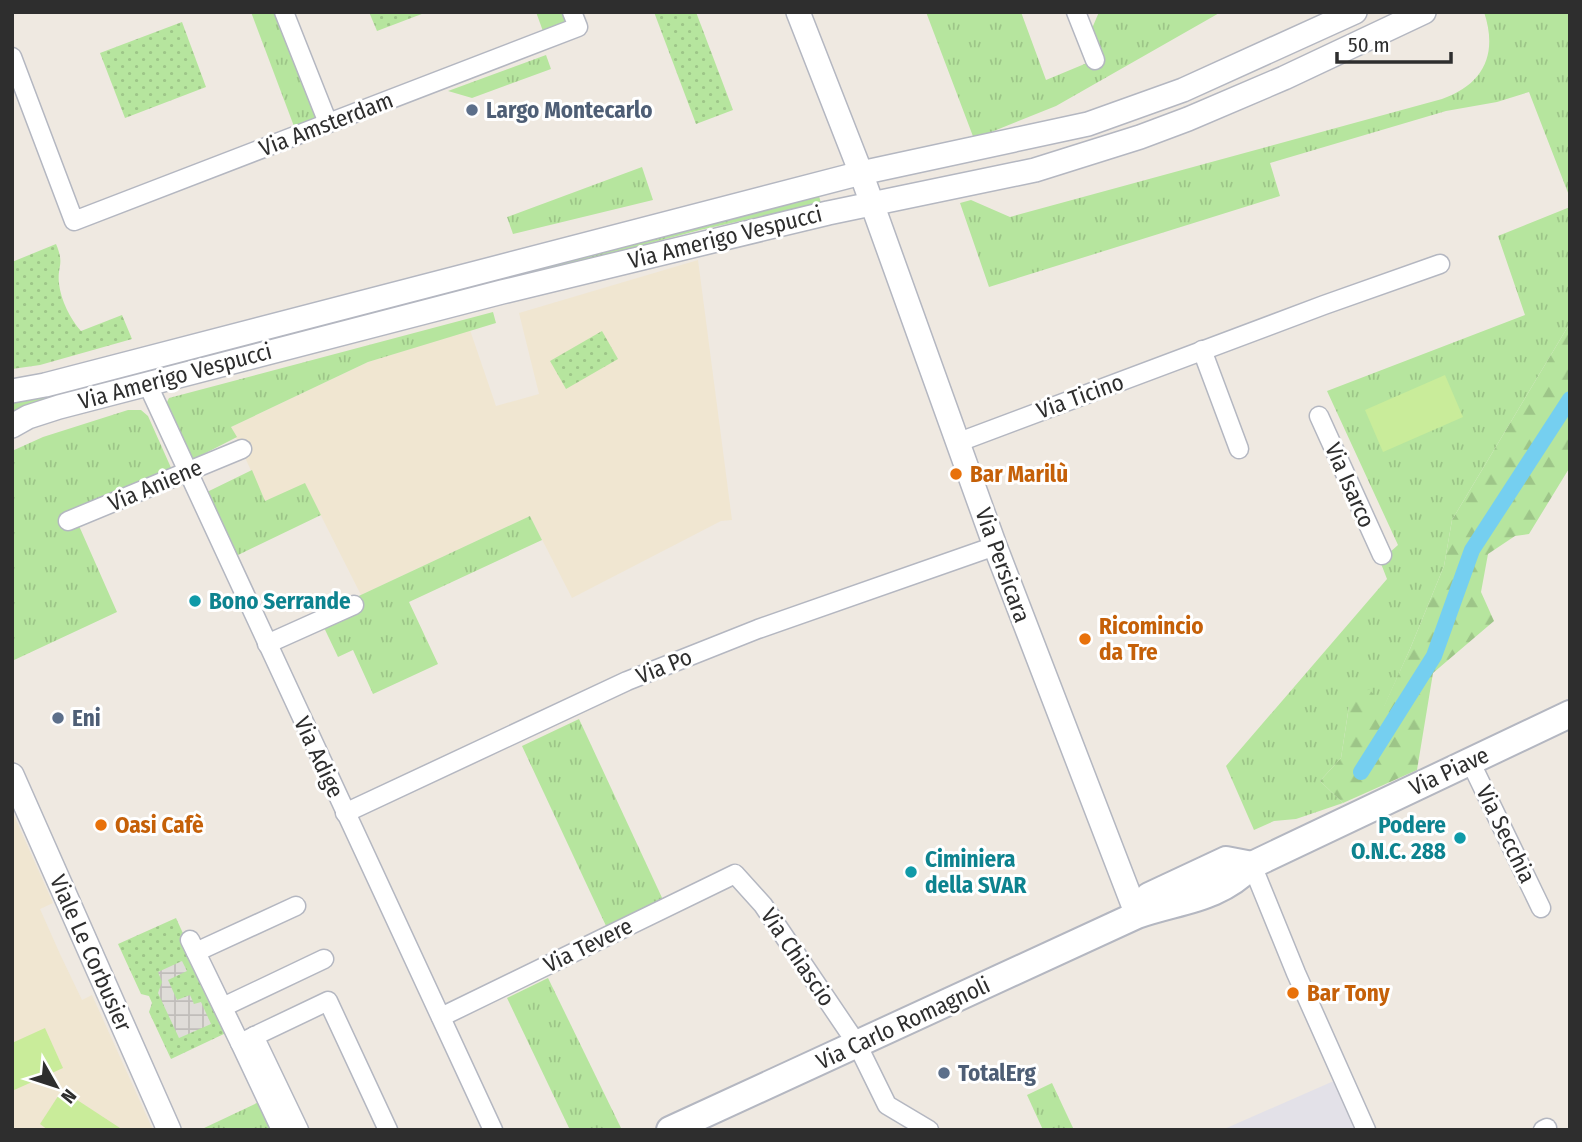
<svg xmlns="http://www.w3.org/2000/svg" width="1582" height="1142" font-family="'Fira Sans Condensed',sans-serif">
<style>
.industrial{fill:#e3e1e8}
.education{fill:#f0e6d1}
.grass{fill:url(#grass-tufts)}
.forest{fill:url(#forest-firs)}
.park{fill:url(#park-dots)}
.pitch{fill:#c9ec9a}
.plaza{fill:url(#plaza-grid)}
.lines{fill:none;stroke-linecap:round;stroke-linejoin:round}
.canal{stroke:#75cff0;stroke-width:16}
.minor-casing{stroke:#b4b7c1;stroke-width:21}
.tertiary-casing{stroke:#b4b7c1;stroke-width:26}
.secondary-casing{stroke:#b4b7c1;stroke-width:30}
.minor{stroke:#fff;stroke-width:18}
.tertiary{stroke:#fff;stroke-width:23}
.secondary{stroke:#fff;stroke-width:26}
.service-dot{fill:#5c6f8a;stroke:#fff;stroke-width:2.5}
.food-dot{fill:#e8710a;stroke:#fff;stroke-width:2.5}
.culture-dot{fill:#0f9aa8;stroke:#fff;stroke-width:2.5}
.labels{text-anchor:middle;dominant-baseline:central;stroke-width:6;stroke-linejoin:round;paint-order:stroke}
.service-label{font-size:23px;font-weight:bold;fill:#4e5e75;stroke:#fff;text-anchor:start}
.street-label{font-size:23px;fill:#2e2e2e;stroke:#fff}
.food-label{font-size:23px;font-weight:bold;fill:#c56008;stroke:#fff;text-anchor:start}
.culture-label{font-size:23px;font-weight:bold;fill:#0d838f;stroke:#fff;text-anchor:start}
</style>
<defs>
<pattern id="grass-tufts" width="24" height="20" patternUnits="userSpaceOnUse" patternTransform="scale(1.75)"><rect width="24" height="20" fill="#b6e59e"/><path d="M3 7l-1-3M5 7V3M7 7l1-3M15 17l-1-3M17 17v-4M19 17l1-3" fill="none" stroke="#9dc588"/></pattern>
<pattern id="forest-firs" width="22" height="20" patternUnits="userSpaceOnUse" patternTransform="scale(1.75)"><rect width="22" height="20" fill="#b6e59e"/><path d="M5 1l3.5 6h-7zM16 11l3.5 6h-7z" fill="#9dc588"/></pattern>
<pattern id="park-dots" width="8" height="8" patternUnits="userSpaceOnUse" patternTransform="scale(1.75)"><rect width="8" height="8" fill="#b6e59e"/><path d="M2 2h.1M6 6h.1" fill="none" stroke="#9dc588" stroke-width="1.8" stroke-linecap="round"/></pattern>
<pattern id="plaza-grid" width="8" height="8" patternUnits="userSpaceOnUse" patternTransform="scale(1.75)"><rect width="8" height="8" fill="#dfdcd8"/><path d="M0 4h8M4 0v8" fill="none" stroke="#c0bdba"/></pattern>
</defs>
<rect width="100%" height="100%" fill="#efe9e1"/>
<polygon class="industrial" points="1336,1080 1358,1130 1222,1130"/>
<g class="education">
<polygon points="698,260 732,520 721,521 572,598 530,516 361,595 305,484 265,501 231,427 368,362 470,330 496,406 539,394 519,313"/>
<polygon points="12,811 53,903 40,909 60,954 82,1000 92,995 153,1130 12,1130"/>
</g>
<g class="grass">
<polygon points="251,12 279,12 319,119 295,129"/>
<polygon points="536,12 562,12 567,25 544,34"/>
<polygon points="926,12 1021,12 1046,80 1099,58 1090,33 1099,12 1221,12 1056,106 974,139"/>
<path d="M1484 12H1570V198L1529 92 1497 102 1446 111 1270 163 1280 196 989 287 960 203 971 200 1010 217 1442 99C1484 84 1498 54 1484 12Z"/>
<polygon points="546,55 551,69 472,98 448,91"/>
<polygon points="642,167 653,200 513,234 507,217"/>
<polygon points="819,196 821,203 700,230 75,394 12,417 12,402 63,392 697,223"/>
<polygon points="1570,207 1570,323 1452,520 1444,566 1410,649 1384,707 1349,706 1341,758 1320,781 1343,803 1296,819 1274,821 1254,830 1226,766 1387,579 1380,561 1398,545 1327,391 1525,315 1498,236"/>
<polygon points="493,312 496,323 368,362 231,427 237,437 190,461 165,406 169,398"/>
<polygon points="128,410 141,410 148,416 172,470 72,510 117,612 12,661 12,451 43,437"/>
<polygon points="252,470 265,501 305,483 321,515 236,556 207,492"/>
<polygon points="530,516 542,540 409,602 438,664 373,694 353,650 338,657 318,615"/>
<polygon points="579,719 664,902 607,928 522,746"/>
<polygon points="548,978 621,1128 618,1130 570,1130 507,998"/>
<polygon points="1052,1083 1074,1130 1043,1130 1027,1095"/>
<polygon points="259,1102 272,1130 202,1129"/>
</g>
<polygon class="forest" points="1570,323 1570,467 1529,534 1515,536 1488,554 1481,592 1494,621 1433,673 1417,770 1343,803 1320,781 1341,758 1349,706 1369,689 1384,706 1410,649 1444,566 1452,520"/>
<g class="park">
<polygon points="369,12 427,12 377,31"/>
<polygon points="654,12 696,12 733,110 696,124"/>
<polygon points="182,22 206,87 125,118 100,53"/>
<path d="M56 244C65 265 57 265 59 284 61 300 70 319 81 331L122 315 132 339 40 365 12 369V262Z"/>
<polygon points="602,331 618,359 566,389 550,361"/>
<polygon points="176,918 228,1032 171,1059 149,1012 152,1003 149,996 141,994 118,944"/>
</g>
<g class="pitch">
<polygon points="1445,375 1463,417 1383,452 1365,410"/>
<polygon points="45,1028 63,1068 12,1091 12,1043"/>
<polygon points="62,1090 123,1130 48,1130 40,1124"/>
</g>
<polygon class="plaza" points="182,961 187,971 168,980 177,1000 190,995 194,1004 201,1002 211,1024 179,1038 158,993 162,982 158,972"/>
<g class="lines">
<polyline class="canal" points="1361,772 1434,656 1472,550 1570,399"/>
<defs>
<g id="minor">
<polyline points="284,12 328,123"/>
<polyline points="1076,12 1095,60"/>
<polyline points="12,57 74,221 578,27 572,12"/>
<polyline points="1202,350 1239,449"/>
<polyline points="147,383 493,1130"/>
<polyline points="1319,416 1382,555"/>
<polyline points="959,442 1324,305 1440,264"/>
<polyline points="68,521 242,449"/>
<polyline points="267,644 354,605"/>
<polyline points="1470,761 1541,908"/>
<polyline points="345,813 627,681 758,629 995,546"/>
<polyline points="1252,865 1296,973 1366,1130"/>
<polyline points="190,940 240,1043"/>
<polyline points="196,952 296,906"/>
<polyline points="223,1007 324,959"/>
<polyline points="441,1017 735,874 763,905 857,1044 887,1105 929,1130"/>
<polyline points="254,1036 299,1130"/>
<polyline points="281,1130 240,1043 328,1001 388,1130"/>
<polyline points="1543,1130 1547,1128"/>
</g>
<g id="tertiary">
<polyline points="798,12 861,173 995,546 1137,915"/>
<polyline points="12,391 45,385 861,173 1088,124 1183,90 1355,12"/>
<polyline points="12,426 28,417 59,407 502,292 828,213 1035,170 1140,137 1188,119 1284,78 1424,12"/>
<polyline points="12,775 169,1130"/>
</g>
<g id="secondary">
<polyline points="1140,909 1149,896 1226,860 1252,865"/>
<path d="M670 1130 1137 915C1180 900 1218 900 1252 865L1570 714"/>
</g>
</defs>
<use href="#minor" class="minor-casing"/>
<use href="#tertiary" class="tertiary-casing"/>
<use href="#secondary" class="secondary-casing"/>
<use href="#minor" class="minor"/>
<use href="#tertiary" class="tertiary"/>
<use href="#secondary" class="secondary"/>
</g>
<g class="service-dot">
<circle cx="472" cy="110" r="7"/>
<circle cx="58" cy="718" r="7"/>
<circle cx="944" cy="1073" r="7"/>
</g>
<g class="food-dot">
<circle cx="956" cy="474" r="7"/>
<circle cx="1085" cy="639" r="7"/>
<circle cx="101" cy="825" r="7"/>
<circle cx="1293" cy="993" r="7"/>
</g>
<g class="culture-dot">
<circle cx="195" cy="601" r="7"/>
<circle cx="1460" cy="838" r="7"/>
<circle cx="911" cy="872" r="7"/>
</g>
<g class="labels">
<g class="service-label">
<text x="486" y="110">Largo Montecarlo</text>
<text x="72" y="718">Eni</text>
<text x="958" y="1073">TotalErg</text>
</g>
<g class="street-label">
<text transform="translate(326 124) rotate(-21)">Via Amsterdam</text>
<text transform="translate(725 237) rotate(-14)">Via Amerigo Vespucci</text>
<text transform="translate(175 376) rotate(-15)">Via Amerigo Vespucci</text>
<text transform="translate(1080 396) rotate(-20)">Via Ticino</text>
<text transform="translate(155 485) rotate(-23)">Via Aniene</text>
<text transform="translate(1350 485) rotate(66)">Via Isarco</text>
<text transform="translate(1003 565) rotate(70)">Via Persicara</text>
<text transform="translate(664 666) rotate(-22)">Via Po</text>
<text transform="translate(319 757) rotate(65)">Via Adige</text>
<text transform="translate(1449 771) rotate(-25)">Via Piave</text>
<text transform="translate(1506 834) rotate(64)">Via Secchia</text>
<text transform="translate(588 945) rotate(-26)">Via Tevere</text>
<text transform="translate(91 953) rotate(66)">Viale Le Corbusier</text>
<text transform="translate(798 957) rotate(56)">Via Chiascio</text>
<text transform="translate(903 1023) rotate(-25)">Via Carlo Romagnoli</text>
</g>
<g class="food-label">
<text x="970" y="474">Bar Marilù</text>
<text x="1099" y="626">Ricomincio<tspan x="1099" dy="26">da Tre</tspan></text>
<text x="115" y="825">Oasi Cafè</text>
<text x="1307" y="993">Bar Tony</text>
</g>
<g class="culture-label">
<text x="209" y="601">Bono Serrande</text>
<text x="1446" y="825" text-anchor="end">Podere<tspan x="1446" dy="26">O.N.C. 288</tspan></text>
<text x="925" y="859">Ciminiera<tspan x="925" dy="26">della SVAR</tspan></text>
</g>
</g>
<rect width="1582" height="1142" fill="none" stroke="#2e2e2e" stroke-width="28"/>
<g transform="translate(56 1086) rotate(129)" stroke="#ffffff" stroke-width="5" paint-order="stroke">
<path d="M0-5L12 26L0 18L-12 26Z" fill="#2e2e2e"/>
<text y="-10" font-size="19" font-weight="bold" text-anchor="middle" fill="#2e2e2e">N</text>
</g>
<path d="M1337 52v10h114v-10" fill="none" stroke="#2e2e2e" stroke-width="3.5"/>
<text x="1348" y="52" font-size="21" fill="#2e2e2e" stroke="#ffffff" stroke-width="5" paint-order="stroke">50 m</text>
</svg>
